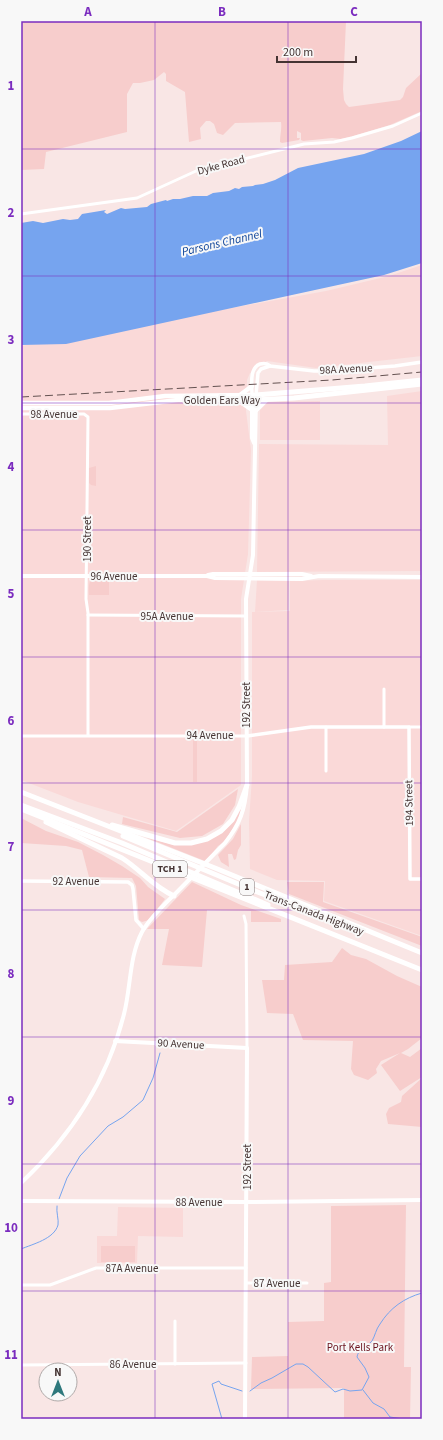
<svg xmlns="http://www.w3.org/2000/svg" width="443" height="1440" font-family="'Source Sans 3',sans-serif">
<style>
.built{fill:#fad9d8}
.green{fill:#f7cdcc}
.water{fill:#76a4ef}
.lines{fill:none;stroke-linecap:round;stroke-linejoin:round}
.stream{stroke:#76a4ef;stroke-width:1}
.minor{stroke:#fff;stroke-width:3}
.tertiary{stroke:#fff;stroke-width:3.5}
.secondary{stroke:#fff;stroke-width:4}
.primary{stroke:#fff;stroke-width:4.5}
.motorway{stroke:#fff;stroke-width:5}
.rail{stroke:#645251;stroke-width:1;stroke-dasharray:8 4;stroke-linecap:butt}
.grid{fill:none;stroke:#7b2cbf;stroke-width:1;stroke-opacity:0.55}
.labels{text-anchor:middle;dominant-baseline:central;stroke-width:4;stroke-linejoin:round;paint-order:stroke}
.shield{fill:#f8f8f8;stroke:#7b6f6e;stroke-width:1}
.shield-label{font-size:10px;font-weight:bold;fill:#453433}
.street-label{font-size:11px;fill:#453433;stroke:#f8f8f8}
.park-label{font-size:11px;fill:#6c141f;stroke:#f8f8f8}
.water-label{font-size:12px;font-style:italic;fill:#0d4399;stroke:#f8f8f8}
.neatline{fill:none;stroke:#7b2cbf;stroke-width:1.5}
.grid-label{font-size:13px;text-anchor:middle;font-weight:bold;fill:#7b2cbf}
</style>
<rect width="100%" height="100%" fill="#f9e6e5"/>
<g class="built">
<polygon points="422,265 422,356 316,368 267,361 250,373 247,380 246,411 251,450 248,554 241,599 241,785 176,831 78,802 21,780 21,346 326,291 389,276"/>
<polygon points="422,391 422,571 257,572 259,444 388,445 387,396"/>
<polygon points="320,401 320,440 260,440 260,410 268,402"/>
<polygon points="257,580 289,581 288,610 255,612"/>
<polygon points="324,580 422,580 422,936 324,901 325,881 277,880 250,869 249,821 252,777 252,612 290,611 290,581"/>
<polygon points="118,1207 183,1208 183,1237 138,1236 137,1263 97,1263 97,1236 117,1236"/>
</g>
<g class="green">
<path d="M21 21H346L343 89 344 100 346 104 349 107 400 100 403 97 406 88 422 73V111L390 125 353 136 341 139 332 138 303 141 301 140V133L297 131V138H300L299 140 282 143 280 142C280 135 282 129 281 122L235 123 223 135 217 133 214 124 210 121H206L200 128 201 139 189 142 185 92 166 81V74L164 72 154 80 140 83H133L127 94V132L46 152 44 169 21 170Z"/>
<polygon points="96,466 96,486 91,485 89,483 89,468"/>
<path d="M109 578V595H89C88 575 92 579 109 578Z"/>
<rect x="193" y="739" width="4" height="43"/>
<polygon points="238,789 235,805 223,824 202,836 180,838 122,824 123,817 177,832"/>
<polygon points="239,810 241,810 238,821 224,842 218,846 211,855 205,861 147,838 175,845 210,839"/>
<polygon points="21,818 46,831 78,842 103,855 122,866 140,878 148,887 165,899 149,920 142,922 139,920 136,886 132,878 89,877 82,850 66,846 21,843"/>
<polygon points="241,824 241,845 238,850 236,859 234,860 232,854 228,854 229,867 221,862 218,855 233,839"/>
<polygon points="192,882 241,905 281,919 281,922 251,922 251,911 207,910 202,967 162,965 169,929 147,929"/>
<polygon points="287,882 324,882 323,902 422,937 422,946 289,894"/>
<polygon points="342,948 351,955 366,959 397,976 422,987 422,1038 408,1049 401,1053 410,1057 422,1048 422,1077 400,1091 381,1065 400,1053 381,1061 376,1069 377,1073 368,1080 354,1075 351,1069 353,1041 303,1040 293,1014 267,1013 262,980 284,980 285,965 332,962"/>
<polygon points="422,1078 422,1127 388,1124 386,1114 389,1108 401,1102 402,1096"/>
<polygon points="406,1205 404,1367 411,1367 410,1419 344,1419 344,1388 251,1389 252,1357 288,1356 288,1322 324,1321 324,1283 331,1282 331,1206"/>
<rect x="101" y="1246" width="34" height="16"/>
</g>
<polygon class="water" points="422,131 422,263 384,275 66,344 21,345 21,223 33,221 43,223 63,219 70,220 78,219 82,214 106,210 104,212 107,214 121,208 125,209 147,207 151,204 166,200 167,201 173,199 180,199 193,196 207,196 213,193 229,191 235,188 239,189 242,187 253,186 255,185 263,184 275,180 298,168 364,154 401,141"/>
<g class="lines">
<g class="stream">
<polyline points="59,1199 67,1178 80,1156 108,1126 123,1117 143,1100 153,1078 160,1053"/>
<path d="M21 1249C33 1244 54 1239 58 1225 59 1220 56 1212 57 1206"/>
<polyline points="363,1390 373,1403 384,1409 390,1417 403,1419"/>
<path d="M250 1391 261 1383 272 1378 296 1364H303L308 1367 335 1392 343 1389 350 1391 362 1390 369 1377 365 1368 357 1357C358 1349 367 1347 372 1341 375 1336 376 1329 380 1324 390 1308 404 1298 422 1293"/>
<polyline points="222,1419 212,1384 219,1381 221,1384 242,1391"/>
</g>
<g class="minor">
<polyline points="21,214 137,198 196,171 304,144 334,142 352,138 393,126 422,113"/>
<polyline points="21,414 84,414 88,417 86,599 88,613 88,735"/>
<polyline points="88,615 246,616"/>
<polyline points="384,689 384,727"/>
<polyline points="326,727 326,771"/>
<polyline points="409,727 422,727"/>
<polyline points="21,736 247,736"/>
<polyline points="244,916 246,924 247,1048"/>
<polyline points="246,1283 307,1283"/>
<polyline points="21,1285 50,1285 96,1268 246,1268"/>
<polyline points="175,1364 175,1321"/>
<polyline points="21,1365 246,1363"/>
</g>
<g class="tertiary">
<path d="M252 395C252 385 249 368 260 364 264 363 267 363 270 366L314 371H329L395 366 422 362"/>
<polyline points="256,395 258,373 261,369 270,366"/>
<polyline points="247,736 311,727 409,727 410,879 422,879"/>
<polyline points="21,881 128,882 132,885 133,889 136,920 144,929"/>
</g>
<g class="secondary">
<polyline points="252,398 252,438 254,443"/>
<polyline points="208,575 213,574 302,574 311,576"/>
<polyline points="21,576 207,576 215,578 302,579 319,576 422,577"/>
<polyline points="115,1041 247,1048 245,1419"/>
<path d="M21 1183C71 1136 107 1082 124 1014 131 987 129 957 142 932 151 916 166 903 178 891 194 875 209 859 225 843 240 824 245 810 247 785L246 599 253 555 256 397"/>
<polyline points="21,1201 247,1202 422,1200"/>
</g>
<g class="primary">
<polyline points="240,395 252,386"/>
<polyline points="239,401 252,410"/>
<polyline points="21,403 109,403 165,396 256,395"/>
<polyline points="21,408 110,408 178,400 256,400"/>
</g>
<g class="motorway">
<polyline points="256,395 365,386 422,380"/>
<polyline points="256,400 294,398 422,384"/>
<polyline points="256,410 266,400"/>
<polyline points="21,792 215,868 422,953"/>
<polyline points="21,805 122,843 268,905"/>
<polyline points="21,809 422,970"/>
<path d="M46 822 122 858C141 870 152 886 174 896"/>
<polyline points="112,825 175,843 191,843 207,839 221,831 232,820 239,807 247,785"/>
<polyline points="123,836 260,893 353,928"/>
</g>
<polyline class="rail" points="21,397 332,380 422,372"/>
</g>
<path class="grid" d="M155 21V1419M288 21V1419M21 149H422M21 276H422M21 403H422M21 530H422M21 657H422M21 783H422M21 910H422M21 1037H422M21 1164H422M21 1291H422"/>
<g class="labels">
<g class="shield">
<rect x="153" y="861" width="34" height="16" rx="3"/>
<rect x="240" y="879" width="14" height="16" rx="3"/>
</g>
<g class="shield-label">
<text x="170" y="869">TCH 1</text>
<text x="247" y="887">1</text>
</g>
<g class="street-label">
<text transform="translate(221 165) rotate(-15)">Dyke Road</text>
<text transform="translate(346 369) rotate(-3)">98A Avenue</text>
<text x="222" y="400">Golden Ears Way</text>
<text x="54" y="414">98 Avenue</text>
<text transform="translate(87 539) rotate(-90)">190 Street</text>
<text x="114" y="576">96 Avenue</text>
<text x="167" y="616">95A Avenue</text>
<text transform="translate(246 705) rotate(-90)">192 Street</text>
<text x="210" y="735">94 Avenue</text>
<text transform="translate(409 803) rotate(-91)">194 Street</text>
<text x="76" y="881">92 Avenue</text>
<text transform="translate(314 913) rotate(21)">Trans-Canada Highway</text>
<text transform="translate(181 1044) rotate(3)">90 Avenue</text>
<text transform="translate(247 1167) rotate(-90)">192 Street</text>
<text x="199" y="1202">88 Avenue</text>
<text x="132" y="1268">87A Avenue</text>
<text x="277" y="1283">87 Avenue</text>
<text x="133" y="1364">86 Avenue</text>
</g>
<g class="park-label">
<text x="360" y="1347">Port Kells Park</text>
</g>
<g class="water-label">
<text transform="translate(222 243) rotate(-13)">Parsons Channel</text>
</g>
</g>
<rect width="443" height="1440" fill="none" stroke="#f8f8f8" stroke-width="44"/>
<g transform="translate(58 1382)"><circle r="19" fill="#f8f8f8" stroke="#b0aaa9"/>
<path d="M0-3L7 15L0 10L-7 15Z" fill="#2e787c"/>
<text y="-6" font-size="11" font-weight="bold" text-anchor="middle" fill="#453433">N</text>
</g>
<path d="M277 56v6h79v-6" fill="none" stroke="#453433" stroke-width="2"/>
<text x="283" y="56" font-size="12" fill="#453433" stroke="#f8f8f8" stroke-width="3" paint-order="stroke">200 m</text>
<rect x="22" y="22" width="399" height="1396" class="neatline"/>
<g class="grid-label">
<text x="88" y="16">A</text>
<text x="222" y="16">B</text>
<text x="354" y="16">C</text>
<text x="11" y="90">1</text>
<text x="11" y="217">2</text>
<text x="11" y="344">3</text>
<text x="11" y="471">4</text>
<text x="11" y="598">5</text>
<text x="11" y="725">6</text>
<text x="11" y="851">7</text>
<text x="11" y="978">8</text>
<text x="11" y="1105">9</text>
<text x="11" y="1232">10</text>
<text x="11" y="1359">11</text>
</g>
</svg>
